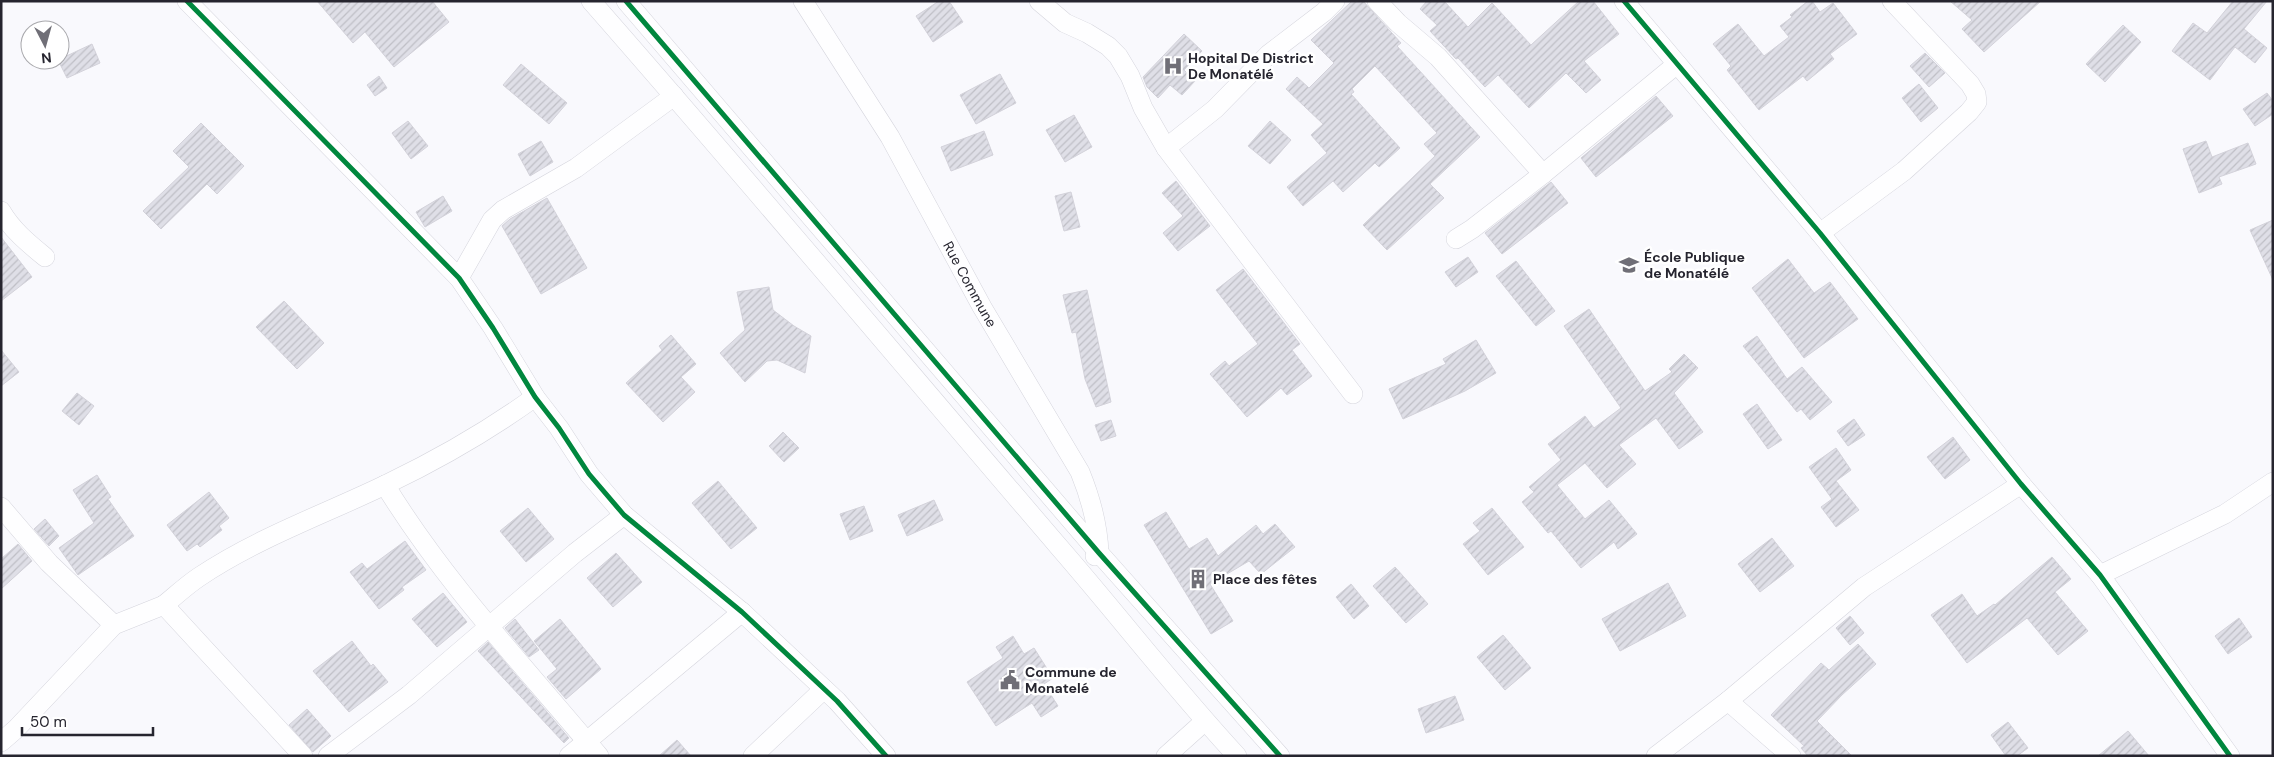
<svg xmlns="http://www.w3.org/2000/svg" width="2274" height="757" font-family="'DM Sans',sans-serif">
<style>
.building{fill:url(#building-hatch);stroke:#d3d2da}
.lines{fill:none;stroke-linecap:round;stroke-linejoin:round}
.minor-casing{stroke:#d5d5dd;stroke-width:20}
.minor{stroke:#fefeff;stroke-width:19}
.cycleway-casing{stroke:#fff;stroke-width:8}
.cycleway{stroke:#00873e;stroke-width:5}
.labels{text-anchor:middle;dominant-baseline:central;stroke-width:5;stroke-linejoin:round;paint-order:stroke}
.poi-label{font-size:14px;font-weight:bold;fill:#26252f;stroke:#fff;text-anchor:start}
.street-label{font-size:14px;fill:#26252f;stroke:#fff}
</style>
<defs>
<pattern id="building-hatch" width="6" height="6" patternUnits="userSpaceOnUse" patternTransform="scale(1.25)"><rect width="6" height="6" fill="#dfdfe7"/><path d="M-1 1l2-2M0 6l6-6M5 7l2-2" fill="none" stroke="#bfbfc6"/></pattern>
</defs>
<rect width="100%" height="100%" fill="#f9f9fd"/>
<g class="building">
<polygon points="317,1 432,1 449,22 394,67 365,32 353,43"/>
<polygon points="939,1 949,1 963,22 933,42 916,16"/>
<polygon points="1352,1 1363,1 1401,43 1397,46 1480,137 1430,184 1444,198 1387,250 1363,225 1435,156 1424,144 1437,133 1375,66 1352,89 1354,92 1351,94 1400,148 1379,167 1375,163 1343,192 1333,181 1303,206 1287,187 1327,153 1311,135 1323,124 1286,89 1297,77 1309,88 1334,63 1311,40"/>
<polygon points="1427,1 1444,1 1468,27 1492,3 1531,45 1579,1 1593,1 1619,34 1584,61 1601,80 1586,93 1566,73 1529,108 1498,75 1485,87 1458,58 1456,59 1430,31 1437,25 1420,9"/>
<polygon points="1808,1 1812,1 1820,12 1833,3 1857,34 1830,54 1834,59 1807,81 1803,76 1759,110 1727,70 1731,66 1713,44 1738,24 1764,56 1789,37 1780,26 1792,17 1790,15"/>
<polygon points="1950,1 2041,1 1984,52 1962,29 1972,20"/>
<polygon points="2233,1 2267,1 2244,29 2267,48 2255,63 2235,47 2210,80 2172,51 2193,23 2207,33"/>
<polygon points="2123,25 2141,42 2105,82 2086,64"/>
<polygon points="1184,34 1202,51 1184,70 1195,81 1182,95 1170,85 1158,98 1147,87 1143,77"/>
<polygon points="92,44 100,63 67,78 58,60"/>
<polygon points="1925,53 1945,73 1929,87 1910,66"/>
<polygon points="521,64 567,103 549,124 503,85"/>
<polygon points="1000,74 1016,103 976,124 960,95"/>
<polygon points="379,76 387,88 375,96 367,85"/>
<polygon points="1919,84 1938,108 1921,122 1902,98"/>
<polygon points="2267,93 2273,101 2273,114 2255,126 2243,109"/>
<polygon points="1656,96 1673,116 1596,177 1581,158"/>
<polygon points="1074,115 1092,147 1065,162 1046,130"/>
<polygon points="408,121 428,146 411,159 392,133"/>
<polygon points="1270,121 1291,140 1270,164 1248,146"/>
<polygon points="201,123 244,166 217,194 207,184 161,229 143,211 189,167 173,151"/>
<polygon points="984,131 993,155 951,171 941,147"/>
<polygon points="541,141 553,162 530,176 518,154"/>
<polygon points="2206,141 2212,157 2248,143 2256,164 2219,177 2222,184 2199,193 2183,149"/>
<polygon points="1176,181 1210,226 1178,251 1163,233 1183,216 1162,193"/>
<polygon points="1551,182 1568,203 1502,254 1485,233"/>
<polygon points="1071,192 1080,227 1064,231 1055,196"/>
<polygon points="443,196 452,211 425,227 416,212"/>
<polygon points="547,198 587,268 541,294 502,226 510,219"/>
<polygon points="2273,220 2273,280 2250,230"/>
<polygon points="1,237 32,277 1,301"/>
<polygon points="1468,257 1478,272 1456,287 1445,272"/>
<polygon points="1788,259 1814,293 1830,282 1858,319 1804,358 1752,288"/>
<polygon points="1516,261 1555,311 1536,326 1496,276"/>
<polygon points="1243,269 1300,344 1292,350 1312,376 1287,395 1281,388 1247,417 1210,374 1225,361 1229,366 1258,344 1216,290"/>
<polygon points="769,287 773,310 794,326 811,336 805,373 777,360 767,361 745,382 720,353 745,330 737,292"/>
<polygon points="1087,290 1111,402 1096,407 1085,379 1076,332 1072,333 1063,295"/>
<polygon points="284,301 324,343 297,369 256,327"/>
<polygon points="1589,309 1645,391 1672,372 1669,369 1684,354 1698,368 1674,393 1703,432 1679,449 1656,418 1619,445 1636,464 1607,488 1585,463 1557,485 1585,519 1609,500 1637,534 1618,549 1614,542 1581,568 1551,531 1548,533 1522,502 1534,492 1529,487 1561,460 1548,444 1585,416 1594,428 1621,408 1564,326"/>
<polygon points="671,335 696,364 681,377 695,392 663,422 626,383 662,350 659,346"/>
<polygon points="1757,336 1787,379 1802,367 1832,402 1810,420 1801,409 1797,412 1743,346"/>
<polygon points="1476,340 1496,373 1465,391 1403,419 1389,389 1446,364 1443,359"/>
<polygon points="1,350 19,372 1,386"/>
<polygon points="77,393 94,406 79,425 62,411"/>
<polygon points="1757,404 1782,440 1768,449 1743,414"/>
<polygon points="1854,419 1865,435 1848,446 1837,431"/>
<polygon points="1111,420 1116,436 1101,441 1095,425"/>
<polygon points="783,432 799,448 784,462 769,446"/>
<polygon points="1953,437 1970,460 1945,479 1927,457"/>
<polygon points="1836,448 1851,470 1836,481 1859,510 1836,527 1821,507 1832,499 1809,467"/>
<polygon points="97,475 111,497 108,499 134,536 78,575 59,548 94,523 73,490"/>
<polygon points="718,481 757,528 731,549 692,503"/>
<polygon points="209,492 229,518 219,526 222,530 200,547 197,544 187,551 167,525"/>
<polygon points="934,500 943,520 907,536 898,515"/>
<polygon points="864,506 873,531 850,540 840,514"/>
<polygon points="528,508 554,539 526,562 500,531"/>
<polygon points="1492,508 1524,547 1488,575 1463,544 1480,531 1473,523"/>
<polygon points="1166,512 1189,549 1207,538 1218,556 1256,525 1263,534 1275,524 1295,547 1261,574 1249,561 1210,584 1233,621 1211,634 1144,525"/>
<polygon points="45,519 59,536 49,546 34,529"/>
<polygon points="1772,538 1794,566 1760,592 1738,564"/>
<polygon points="405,541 426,570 402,587 404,590 379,609 350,572 362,563 367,569"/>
<polygon points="18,544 32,561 1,589 1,559"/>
<polygon points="616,553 642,582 613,607 587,578"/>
<polygon points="2052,557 2071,579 2055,592 2088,631 2058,655 2027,618 1967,663 1931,615 1962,594 1977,616 1994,604 1995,605"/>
<polygon points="1395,567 1428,604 1406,623 1373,586"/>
<polygon points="1668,583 1686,616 1620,651 1602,619"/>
<polygon points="1351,584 1369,606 1354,619 1336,597"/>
<polygon points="443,593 467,622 437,647 412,619"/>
<polygon points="1850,616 1864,633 1850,645 1836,628"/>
<polygon points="2239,618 2252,637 2228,654 2215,636"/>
<polygon points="515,619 539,650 529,657 505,628"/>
<polygon points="560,619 601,669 566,699 547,677 557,669 534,641"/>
<polygon points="1503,635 1531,668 1505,690 1477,657"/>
<polygon points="1013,636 1024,654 1034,648 1053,678 1044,684 1058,706 1041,717 1032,703 996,726 967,682 1003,658 996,647"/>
<polygon points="352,641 371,666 373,664 388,682 349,712 313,671"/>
<polygon points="488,642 569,738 564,743 478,651"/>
<polygon points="1858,644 1876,664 1842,695 1817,721 1852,756 1808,756 1801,748 1804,746 1771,715 1821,663 1829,670"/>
<polygon points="1455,696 1464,720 1426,733 1418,709"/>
<polygon points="307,709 331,736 313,752 289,725"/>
<polygon points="2008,722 2028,748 2017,756 2006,756 1991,735"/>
<polygon points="2128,731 2149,756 2098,756"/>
<polygon points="677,740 691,756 659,756"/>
</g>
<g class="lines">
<defs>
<g id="minor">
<polyline points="187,1 459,278 493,328 535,397 559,428 589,474 624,515 742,612 837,701 886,756"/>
<path d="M591 1C749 181 903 365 1059 547 1119 616 1175 689 1237 756"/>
<polyline points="626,1 1099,553 1280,756"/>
<path id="s1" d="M803 1 890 137 982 307 1080 472C1091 499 1098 524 1099 553L1095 556"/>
<polyline points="1039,1 1065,23 1087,33 1108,46 1118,56 1130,76 1143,108 1166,148 1353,394"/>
<polyline points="1377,1 1398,23 1438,57 1543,174 1677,64"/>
<polyline points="1624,1 1820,233 2021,484 2100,575 2230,756"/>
<polyline points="1166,148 1215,109 1269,54 1324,12 1335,1"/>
<path d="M1 211C12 230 28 243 45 257"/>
<polyline points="1820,233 1904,171 1969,112 1977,102 1976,94 1970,84 1892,1"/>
<polyline points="1456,239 1472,229 1543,174"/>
<polyline points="459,278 492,220 503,210 576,168 674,96"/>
<path d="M385 485C445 583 525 667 599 756"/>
<polyline points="1,507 49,563 114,625"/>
<polyline points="2100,575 2225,514 2273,482"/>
<path d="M164 605C175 596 187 585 199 577 257 538 325 514 387 484 439 459 488 431 535 397"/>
<polyline points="1728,701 1791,756"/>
<polyline points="1,742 16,729 114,625 164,605 303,756"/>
<polyline points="328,756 409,695 575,553 624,515"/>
<polyline points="569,756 742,612"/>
<polyline points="753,756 824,689"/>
<polyline points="1166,756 1205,721"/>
<polyline points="1656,756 1728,701 1864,587 2021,484"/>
</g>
</defs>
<use href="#minor" class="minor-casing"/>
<use href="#minor" class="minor"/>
<defs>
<g id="cycleway">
<polyline points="187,1 459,278 493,328 535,397 559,428 589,474 624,515 742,612 837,701 886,756"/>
<polyline points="626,1 1099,553 1280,756"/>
<polyline points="1624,1 1820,233 2021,484 2100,575 2230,756"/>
</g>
</defs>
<use href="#cycleway" class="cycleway-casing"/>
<use href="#cycleway" class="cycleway"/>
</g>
<defs>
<symbol id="hospital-bare" viewBox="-9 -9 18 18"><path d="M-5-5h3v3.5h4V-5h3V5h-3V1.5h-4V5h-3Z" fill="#706f77" stroke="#fff" stroke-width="2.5" paint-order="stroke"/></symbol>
<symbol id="school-bare" viewBox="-9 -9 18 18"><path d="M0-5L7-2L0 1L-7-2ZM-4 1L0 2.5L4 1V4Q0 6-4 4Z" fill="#706f77" stroke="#fff" stroke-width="2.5" paint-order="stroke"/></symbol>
<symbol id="building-bare" viewBox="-9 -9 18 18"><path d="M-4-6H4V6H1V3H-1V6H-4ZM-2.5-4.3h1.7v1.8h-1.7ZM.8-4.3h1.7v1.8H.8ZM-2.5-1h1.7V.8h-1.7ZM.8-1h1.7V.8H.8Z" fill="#706f77" stroke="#fff" stroke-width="2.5" paint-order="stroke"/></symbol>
<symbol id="civic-bare" viewBox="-9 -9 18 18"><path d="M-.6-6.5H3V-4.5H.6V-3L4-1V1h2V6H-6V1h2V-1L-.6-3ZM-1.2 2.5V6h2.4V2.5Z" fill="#706f77" stroke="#fff" stroke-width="2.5" paint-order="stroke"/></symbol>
</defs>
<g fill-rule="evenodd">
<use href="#hospital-bare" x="1159" y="52" width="28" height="28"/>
<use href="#school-bare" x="1615" y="251" width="28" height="28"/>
<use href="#building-bare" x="1184" y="565" width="28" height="28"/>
<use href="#civic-bare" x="996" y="666" width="28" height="28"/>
</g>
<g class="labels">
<g class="poi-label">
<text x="1188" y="58">Hopital De District<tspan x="1188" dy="16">De Monatélé</tspan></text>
<text x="1644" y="257">École Publique<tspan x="1644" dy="16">de Monatélé</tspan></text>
<text x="1213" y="579">Place des fêtes</text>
<text x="1025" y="672">Commune de<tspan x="1025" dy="16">Monatelé</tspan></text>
</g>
<g class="street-label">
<text stroke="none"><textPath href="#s1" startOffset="329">Rue Commune</textPath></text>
</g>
</g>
<rect width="2274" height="757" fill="none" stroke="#26252f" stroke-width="5"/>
<g transform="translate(45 45) rotate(174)"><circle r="24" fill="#ffffff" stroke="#a8a8ac"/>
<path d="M0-4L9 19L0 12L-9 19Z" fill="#706f77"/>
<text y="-8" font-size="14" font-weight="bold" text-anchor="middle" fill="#26252f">N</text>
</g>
<path d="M22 727v8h131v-8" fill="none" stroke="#26252f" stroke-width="2.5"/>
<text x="30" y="727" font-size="15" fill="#26252f" stroke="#ffffff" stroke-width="4" paint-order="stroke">50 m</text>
</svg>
